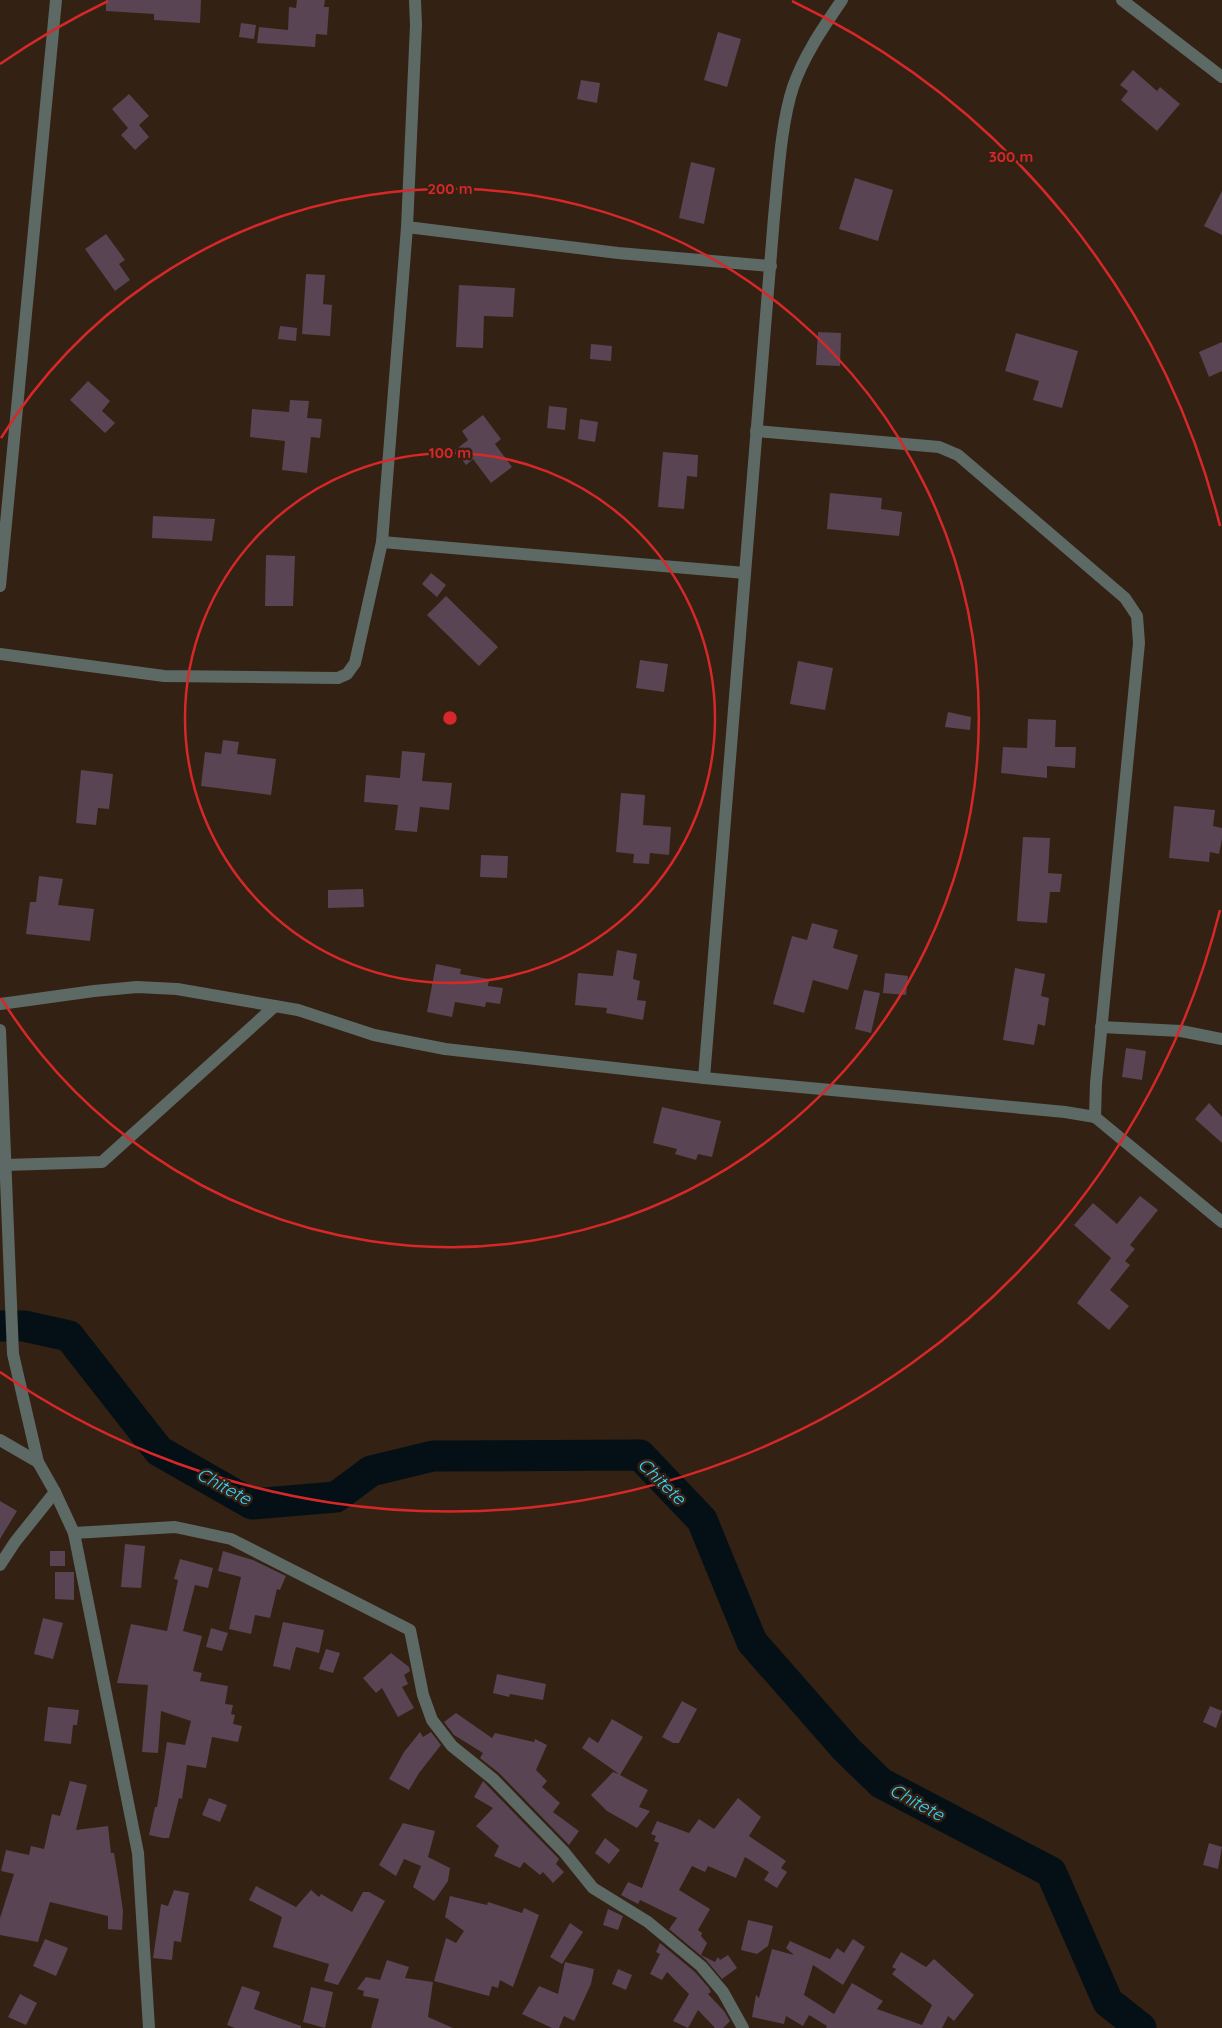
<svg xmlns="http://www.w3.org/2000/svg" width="1222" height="2028" font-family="Quicksand,sans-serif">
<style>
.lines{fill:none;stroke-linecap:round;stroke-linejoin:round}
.river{stroke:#041015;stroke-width:31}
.building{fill:#584452}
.street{stroke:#5d6965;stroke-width:12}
.ring{fill:none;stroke:#d62828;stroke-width:2.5}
.labels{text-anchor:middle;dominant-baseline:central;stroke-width:5;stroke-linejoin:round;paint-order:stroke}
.water-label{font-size:18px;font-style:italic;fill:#39d4fe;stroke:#332114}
.centre{fill:#d62828;stroke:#332114;stroke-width:2.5}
.ring-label{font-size:15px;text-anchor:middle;font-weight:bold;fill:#d62828;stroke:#332114;stroke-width:5;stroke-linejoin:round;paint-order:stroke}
</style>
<rect width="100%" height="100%" fill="#332114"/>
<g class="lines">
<polyline class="river" points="0,1326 24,1326 69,1336 159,1451 252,1504 336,1497 371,1471 433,1456 640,1455 702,1520 752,1642 846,1749 881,1783 1051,1872 1108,2002 1141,2028"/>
</g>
<g class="building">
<polygon points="106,0 201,0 200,23 154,20 154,14 106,11"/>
<polygon points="297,0 325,0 324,7 329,7 327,35 316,34 315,47 257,43 259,27 288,30 289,7 296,8"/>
<polygon points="241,23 256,25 254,39 239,37"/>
<polygon points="718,32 741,39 727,87 704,80"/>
<polygon points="1133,70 1157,91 1160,87 1180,104 1157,131 1121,100 1128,91 1120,85"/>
<polygon points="581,80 600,83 597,103 577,99"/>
<polygon points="129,94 149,116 139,125 149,137 135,150 121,135 128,128 112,109"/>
<polygon points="691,162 715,168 704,224 679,218"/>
<polygon points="855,178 893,190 878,241 839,229"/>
<polygon points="1222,191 1222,235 1204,226"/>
<polygon points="106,234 125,260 119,264 130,280 115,291 85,249"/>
<polygon points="306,274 325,275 323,304 332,305 330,336 302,334"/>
<polygon points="459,285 515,288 513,317 484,316 483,348 456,347"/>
<polygon points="280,326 297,328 296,341 278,339"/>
<polygon points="818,332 841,333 840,366 816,365"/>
<polygon points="1016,333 1078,351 1062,408 1033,400 1039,381 1005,371"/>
<polygon points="1222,342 1222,371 1209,377 1199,352"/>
<polygon points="591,344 612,346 611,361 590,359"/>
<polygon points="88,381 110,401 102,411 115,423 105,433 70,400"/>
<polygon points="290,400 309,401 307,418 322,419 320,438 311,437 307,473 282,470 285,441 250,437 252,409 289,412"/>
<polygon points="549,406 567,408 565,430 547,428"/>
<polygon points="483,415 501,439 495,444 512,467 491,483 473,459 466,465 455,450 468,440 462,431"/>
<polygon points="580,419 598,422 595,442 578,439"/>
<polygon points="663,452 698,455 697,477 687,476 684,509 658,507"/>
<polygon points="830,493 882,498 881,509 902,512 899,536 827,529"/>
<polygon points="153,516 215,519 212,541 152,538"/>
<polygon points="266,555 295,556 293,606 265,606"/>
<polygon points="431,573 446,585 437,597 422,584"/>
<polygon points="446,596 498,647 479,666 427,615"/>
<polygon points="640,660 668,664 664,692 636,688"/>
<polygon points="798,661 833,668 825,710 790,704"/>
<polygon points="948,712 971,717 970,730 945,727"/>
<polygon points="1028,719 1056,720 1055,747 1076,747 1075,768 1047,766 1047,778 1001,773 1003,747 1027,748"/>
<polygon points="223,740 239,742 237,754 276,759 271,795 201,786 205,752 221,754"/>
<polygon points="402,751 425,753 422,781 452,783 449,810 420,807 417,832 395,830 398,805 364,802 366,775 400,778"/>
<polygon points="81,770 113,774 109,809 98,808 96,825 76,823"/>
<polygon points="621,793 645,795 643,825 671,827 669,855 650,853 649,864 633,863 634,854 616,852"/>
<polygon points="1174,806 1215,810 1213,826 1222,828 1222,839 1219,854 1210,852 1209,862 1169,858"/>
<polygon points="1023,837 1050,838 1048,873 1062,874 1060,892 1050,892 1047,923 1017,921"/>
<polygon points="481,855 508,856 507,878 480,877"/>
<polygon points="39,876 63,879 58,905 94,909 90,941 26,934 30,902 36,902"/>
<polygon points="363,889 364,907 328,908 328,890"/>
<polygon points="812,923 838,930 833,948 858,955 848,990 813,980 804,1013 773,1004 792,936 807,940"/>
<polygon points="617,950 637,954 633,979 640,981 637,1000 646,1001 643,1020 606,1013 607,1008 575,1005 578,973 613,976"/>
<polygon points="436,964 461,969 460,974 489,979 488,986 503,988 500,1004 486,1002 485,1007 455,1002 452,1017 427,1012"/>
<polygon points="1015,968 1045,974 1041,996 1049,998 1045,1026 1038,1024 1034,1045 1003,1040"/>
<polygon points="885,973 908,976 906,995 883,993"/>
<polygon points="864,990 880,993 871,1033 855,1029"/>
<polygon points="1126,1048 1146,1051 1142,1080 1122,1077"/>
<polygon points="1209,1103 1222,1117 1222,1143 1195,1119"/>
<polygon points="662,1107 721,1121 712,1157 698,1154 696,1160 675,1154 677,1149 653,1143"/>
<polygon points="1140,1196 1158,1210 1130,1245 1135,1249 1125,1261 1130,1265 1110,1290 1129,1306 1109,1330 1077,1303 1111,1258 1074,1225 1093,1203 1117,1224"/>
<polygon points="0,1501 17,1511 0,1539"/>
<polygon points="125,1544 145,1546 141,1588 121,1587"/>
<rect x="50" y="1551" width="15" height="15"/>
<polygon points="223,1551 253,1560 286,1576 280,1590 277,1589 270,1618 255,1615 251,1634 229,1629 241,1577 218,1571"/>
<polygon points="180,1559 213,1568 208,1588 195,1585 183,1631 202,1636 193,1671 202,1673 200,1681 228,1686 225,1704 233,1705 231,1714 235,1715 233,1724 242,1726 238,1742 212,1737 206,1768 187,1765 182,1799 179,1798 169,1838 163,1838 149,1835 155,1807 157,1807 167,1742 185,1745 191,1721 161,1711 158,1753 142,1752 148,1685 117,1683 131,1624 167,1631 178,1580 174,1579"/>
<polygon points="55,1572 74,1572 74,1600 55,1599"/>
<polygon points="43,1618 63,1623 53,1659 34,1654"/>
<polygon points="283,1622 324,1630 319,1653 296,1647 290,1670 273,1666"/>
<polygon points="211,1628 228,1633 222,1651 206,1647"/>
<polygon points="326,1649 340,1653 333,1673 319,1669"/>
<polygon points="391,1653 409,1667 410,1671 404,1675 408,1684 402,1687 414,1708 398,1717 382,1688 376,1693 363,1678"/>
<polygon points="497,1674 546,1684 543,1700 510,1694 509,1697 493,1693"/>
<polygon points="682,1701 697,1709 679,1743 673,1743 662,1737"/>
<polygon points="1210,1706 1222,1711 1216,1728 1203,1722"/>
<polygon points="48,1707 79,1710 77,1725 73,1725 71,1744 44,1741"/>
<polygon points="456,1713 492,1738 495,1733 534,1742 535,1739 547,1745 536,1770 547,1781 542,1787 560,1803 553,1812 579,1831 569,1845 499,1773 480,1758 483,1753 454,1735 444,1722"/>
<polygon points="612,1719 643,1737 620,1775 648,1790 639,1807 650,1811 637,1828 607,1811 591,1795 613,1772 619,1774 582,1748 589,1737 598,1743"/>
<polygon points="420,1732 423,1737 431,1732 441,1745 419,1773 409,1790 389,1779 404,1752"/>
<polygon points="70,1781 87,1785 76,1830 108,1826 111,1853 114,1853 119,1883 123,1911 122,1930 108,1929 108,1916 50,1902 38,1942 0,1935 0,1918 14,1874 1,1871 6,1850 29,1855 31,1846 44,1849 52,1814 60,1816"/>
<polygon points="483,1781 559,1859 556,1864 564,1872 553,1883 543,1872 540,1875 524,1862 520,1868 494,1856 499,1846 476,1826 493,1808 474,1797"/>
<polygon points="209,1798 227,1805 220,1822 202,1815"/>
<polygon points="738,1798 761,1817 749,1836 786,1861 781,1868 787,1872 777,1888 764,1880 769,1872 745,1857 736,1878 708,1866 705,1872 692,1866 679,1890 710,1909 698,1930 702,1933 701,1936 707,1943 701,1955 715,1962 718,1957 720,1960 728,1955 737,1968 722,1979 706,1960 669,1929 677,1918 640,1900 638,1904 621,1895 628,1882 642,1888 659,1843 654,1841 656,1836 651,1834 657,1821 689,1833 699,1819 714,1829"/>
<polygon points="403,1823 435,1831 428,1857 450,1868 448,1881 434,1901 413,1887 421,1866 404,1859 396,1876 379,1865"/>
<polygon points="605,1838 620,1850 609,1864 595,1853"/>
<polygon points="1209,1843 1222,1847 1218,1869 1203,1865"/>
<polygon points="256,1886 296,1907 311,1890 319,1897 321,1894 352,1912 363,1892 369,1892 385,1901 338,1985 324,1981 329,1964 273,1947 282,1917 249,1900"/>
<polygon points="174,1890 189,1893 181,1942 174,1941 172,1960 153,1958 161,1904 168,1906"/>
<polygon points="450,1896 487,1905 488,1902 522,1913 524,1908 539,1915 513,1987 500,1980 498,1988 492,1986 489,1996 434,1981 446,1938 456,1943 464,1931 445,1917"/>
<polygon points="608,1909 623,1916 618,1930 603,1925"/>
<polygon points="748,1920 773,1926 768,1946 757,1954 741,1950"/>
<polygon points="570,1923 583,1932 562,1964 550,1957"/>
<polygon points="45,1939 68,1948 56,1976 33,1966"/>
<polygon points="853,1939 865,1947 843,1985 813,1965 804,1995 834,2014 852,1983 883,2001 877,2009 922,2025 932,2005 892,1974 896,1969 892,1967 901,1952 926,1967 934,1959 974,1995 954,2021 948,2016 942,2028 826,2028 827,2026 809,2015 803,2026 786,2016 784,2024 752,2017 756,1995 759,1998 772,1949 794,1955 786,1948 790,1941 830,1959 837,1948 844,1953"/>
<polygon points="660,1943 695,1972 709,1988 711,1992 708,1994 724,2011 730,2021 723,2028 715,2028 698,2010 688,2028 673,2021 689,1994 667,1972 662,1980 650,1974 660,1954 656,1952"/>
<polygon points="387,1960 409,1967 405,1978 433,1982 428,2017 453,2028 371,2028 379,1999 363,1996 364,1991 357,1989 366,1977 380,1980"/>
<polygon points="565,1962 594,1969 591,1984 574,2021 564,2016 559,2028 552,2028 522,2014 539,1986 558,1994"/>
<polygon points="618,1969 632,1975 626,1990 612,1984"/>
<polygon points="242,1986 260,1992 254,2009 301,2026 301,2028 235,2028 227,2025"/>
<polygon points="311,1987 333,1992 325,2028 303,2022"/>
<polygon points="20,1994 37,2003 26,2025 8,2017"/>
</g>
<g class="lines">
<g class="street">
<polyline points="1122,0 1222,77"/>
<polyline points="407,227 618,253 771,266"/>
<polyline points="382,542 745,573"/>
<polyline points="0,586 56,0"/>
<polyline points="0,654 164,676 338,678 347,674 355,663 382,542 407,227 416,25 415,0"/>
<polyline points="0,1004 94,991 137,987 177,989 298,1010 374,1035 445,1049 704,1078 1065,1112 1095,1117 1096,1083 1139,643 1137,616 1125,598 958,455 939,447 756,431"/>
<polyline points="1101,1027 1181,1031 1222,1039"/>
<polyline points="0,1030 13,1354 38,1462 55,1492 74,1533 138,1853 149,2028"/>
<path d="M704 1078 774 217C778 178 781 123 793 87 804 55 823 28 842 0"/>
<polyline points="1095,1117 1222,1222"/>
<polyline points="5,1165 102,1162 275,1006"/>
<polyline points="0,1440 38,1462"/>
<polyline points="74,1533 175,1527 231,1539 410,1630 423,1695 432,1720 452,1746 493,1779 564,1852 593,1888 648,1922 701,1966 723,1992 743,2028"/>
<polyline points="0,1565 15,1542 55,1492"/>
</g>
</g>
<g class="ring">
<circle cx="450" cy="718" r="265"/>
<path d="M1 438A529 529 0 1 1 1 998"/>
<path d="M1220 910A794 794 0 0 1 0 1372M0 64A794 794 0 0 1 108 1M792 1A794 794 0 0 1 1220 526"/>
</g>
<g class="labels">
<g class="water-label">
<text transform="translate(662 1481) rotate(44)">Chitete</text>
<text transform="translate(224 1486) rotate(28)">Chitete</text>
<text transform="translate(917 1802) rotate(28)">Chitete</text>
</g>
</g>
<circle cx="450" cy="718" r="8" class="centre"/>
<g class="ring-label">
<text x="1011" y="162">300 m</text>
<text x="450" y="194">200 m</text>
<text x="450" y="458">100 m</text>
</g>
</svg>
